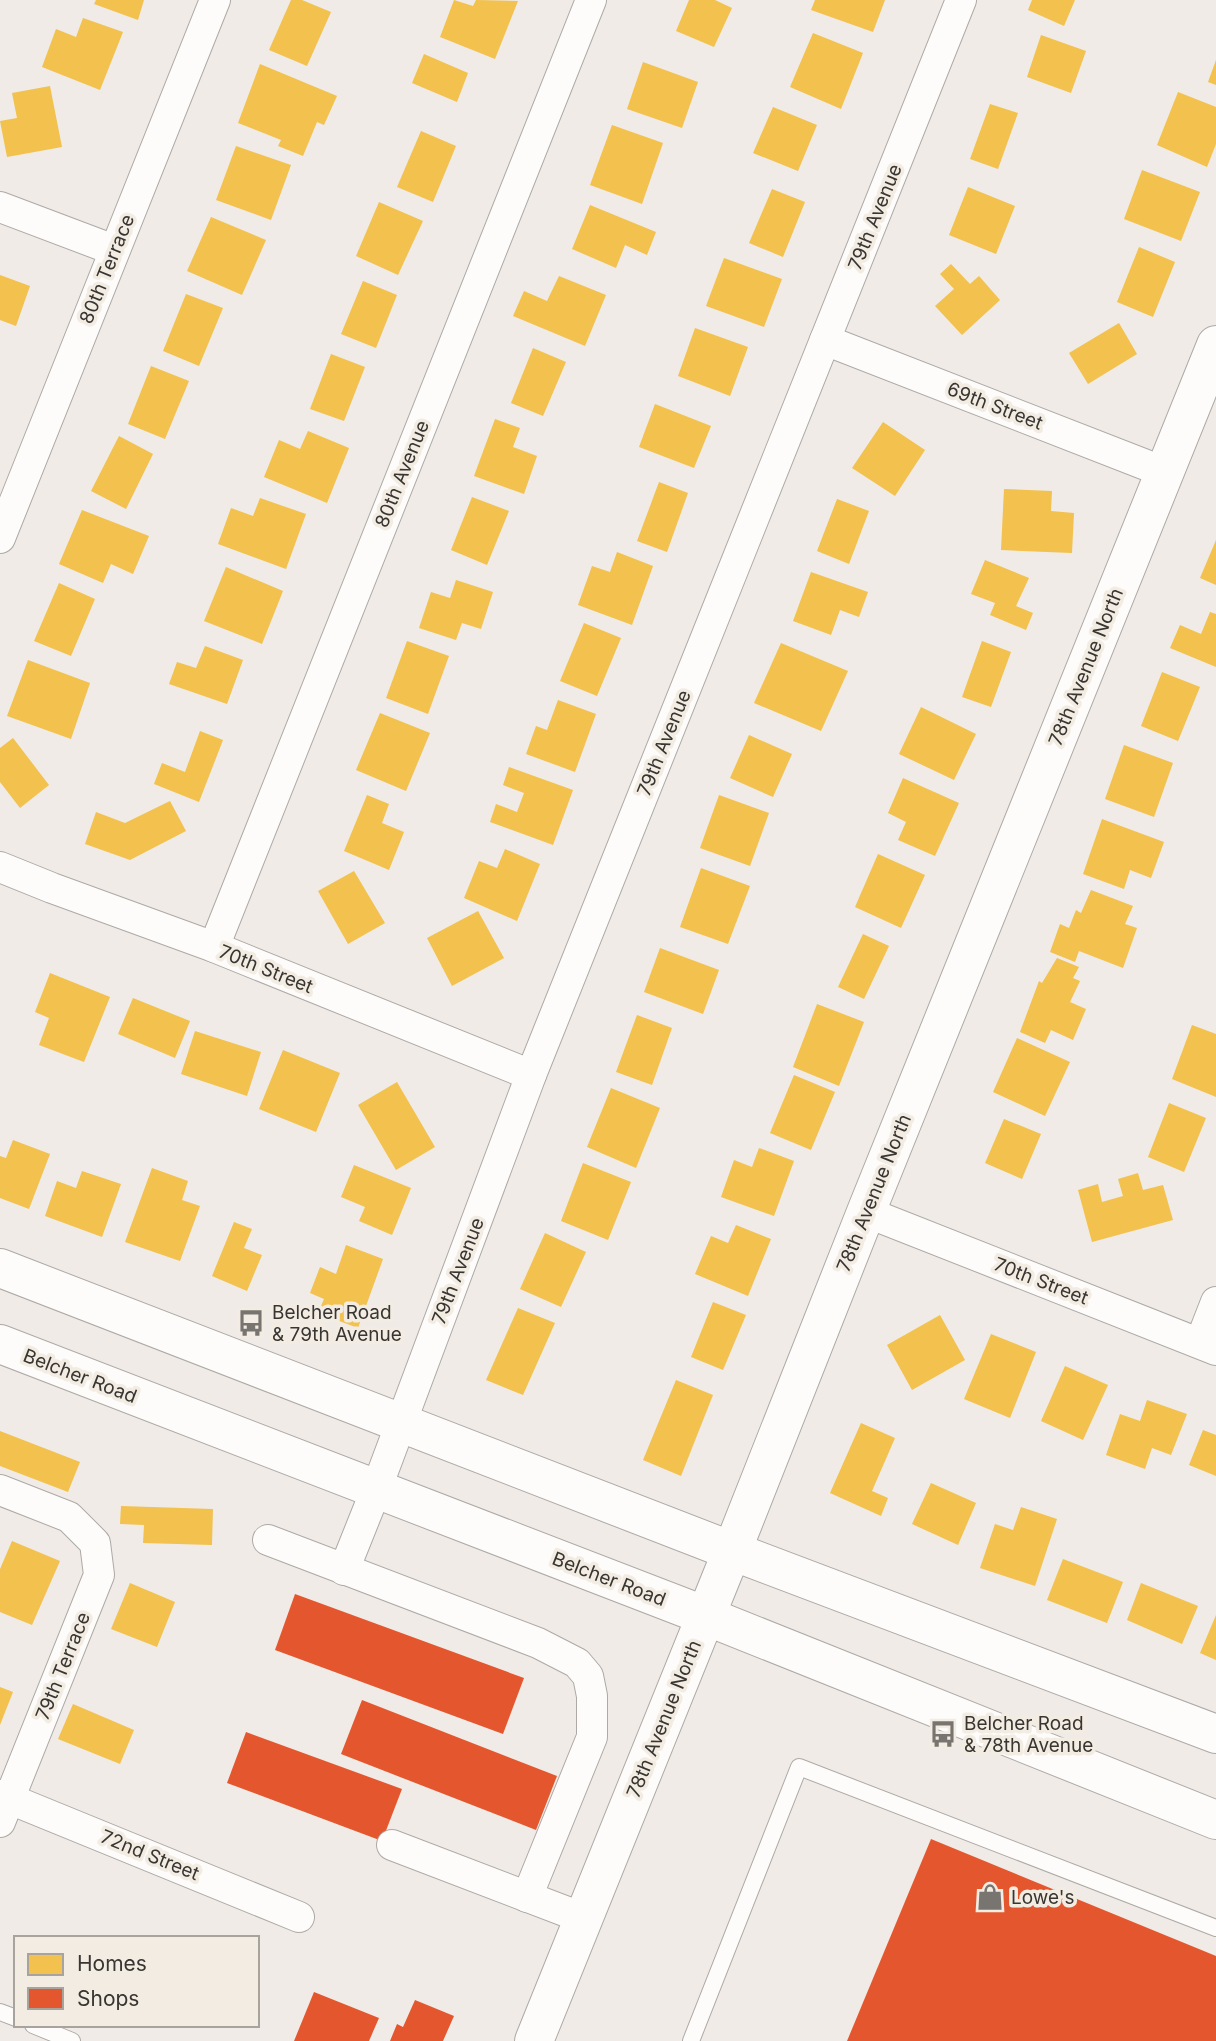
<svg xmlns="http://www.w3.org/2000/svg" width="1216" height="2041" font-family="Inter,sans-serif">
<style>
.homes{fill:#f2c14e}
.shops{fill:#e4572e}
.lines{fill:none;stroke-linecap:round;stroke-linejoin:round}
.lane-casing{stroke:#adaaa6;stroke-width:18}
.street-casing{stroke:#adaaa6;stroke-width:32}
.secondary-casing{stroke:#adaaa6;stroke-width:40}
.lane{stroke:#fdfcfb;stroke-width:16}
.street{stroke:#fdfcfb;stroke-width:30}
.secondary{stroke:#fdfcfb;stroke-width:38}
.labels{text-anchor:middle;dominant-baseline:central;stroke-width:7;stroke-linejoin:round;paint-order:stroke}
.street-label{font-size:19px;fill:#383532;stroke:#f3ece3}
.poi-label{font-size:19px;fill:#383532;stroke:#f3ece3;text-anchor:start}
</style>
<rect width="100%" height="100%" fill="#f0ebe6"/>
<g class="homes">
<polygon points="96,0 144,0 138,20 94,4"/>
<polygon points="291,0 302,0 331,12 307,66 269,50"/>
<polygon points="454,0 473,6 476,0 518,1 495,59 440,37"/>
<polygon points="689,0 715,0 732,8 714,47 676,31"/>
<polygon points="815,0 885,0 873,32 811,10"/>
<polygon points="1032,0 1075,0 1064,26 1028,10"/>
<polygon points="83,18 123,32 100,90 42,67 56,29 76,37"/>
<polygon points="813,33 863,53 841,109 790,87"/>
<polygon points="1041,35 1086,51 1071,93 1027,77"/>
<polygon points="424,54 468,73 457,102 412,83"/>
<polygon points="1216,60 1216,85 1208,82"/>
<polygon points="643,62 698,82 682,128 627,109"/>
<polygon points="260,64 337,96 324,125 317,122 303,156 278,146 281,140 238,123"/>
<polygon points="50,86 62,147 7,157 0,121 17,118 12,93"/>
<polygon points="1178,92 1216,107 1216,144 1207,167 1157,145"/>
<polygon points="990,104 1018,113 998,169 970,159"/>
<polygon points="773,107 817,125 798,171 753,153"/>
<polygon points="612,125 663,143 642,204 590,185"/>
<polygon points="421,131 456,146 433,202 397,187"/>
<polygon points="236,146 291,165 271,220 216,200"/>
<polygon points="1142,170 1200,192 1181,241 1124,219"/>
<polygon points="968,187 1015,206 996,254 949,235"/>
<polygon points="772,189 805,202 783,257 749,243"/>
<polygon points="379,202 423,221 398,275 356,256"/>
<polygon points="590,205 656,232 647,255 625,245 616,268 572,249"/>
<polygon points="211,217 266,240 242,295 187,271"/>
<polygon points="1139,247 1175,262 1153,317 1117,302"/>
<polygon points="724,258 782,279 764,327 706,306"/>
<polygon points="951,264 970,284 979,276 1000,300 962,335 935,306 954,289 940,274"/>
<polygon points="0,275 30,286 16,326 0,320"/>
<polygon points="559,276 606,295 585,346 513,316 524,291 547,301"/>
<polygon points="363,281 397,295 376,348 341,334"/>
<polygon points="186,294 223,308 199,366 163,351"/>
<polygon points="1119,323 1137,354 1088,384 1069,353"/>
<polygon points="695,328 748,347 730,396 678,376"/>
<polygon points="533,348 566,362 543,416 511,403"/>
<polygon points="331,354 365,367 344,421 310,409"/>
<polygon points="151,366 189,381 165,439 128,424"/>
<polygon points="655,404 711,426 694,468 639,447"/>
<polygon points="495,419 520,428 513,447 537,456 524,494 474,476"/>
<polygon points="883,422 925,450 895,496 852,468"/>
<polygon points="308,431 349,448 327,503 264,477 279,440 300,449"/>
<polygon points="119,436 153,454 126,509 91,491"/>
<polygon points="659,482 688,493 667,552 637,541"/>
<polygon points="1004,489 1052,491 1051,511 1074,513 1072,553 1001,550"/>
<polygon points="472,497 509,511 487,565 451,550"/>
<polygon points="260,498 306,514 286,569 218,544 231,508 253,516"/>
<polygon points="837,499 869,511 849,564 817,551"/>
<polygon points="82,510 149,536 133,574 111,564 103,583 59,564"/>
<polygon points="1216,540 1216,585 1200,578"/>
<polygon points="617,552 653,566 632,625 578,605 592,566 610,572"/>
<polygon points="985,560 1029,578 1016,606 1033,613 1026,630 990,615 995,603 971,594"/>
<polygon points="226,567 283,591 262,644 204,621"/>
<polygon points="811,572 868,592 859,617 840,610 831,635 793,621"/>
<polygon points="456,580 493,592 481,629 462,623 456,640 419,628 431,592 450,598"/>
<polygon points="59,583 95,599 71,656 34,641"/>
<polygon points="1210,612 1216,614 1216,667 1170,648 1180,625 1201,634"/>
<polygon points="584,623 621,638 597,696 560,681"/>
<polygon points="407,641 449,656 428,714 386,698"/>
<polygon points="982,641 1011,652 991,707 962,697"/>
<polygon points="781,643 848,671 821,731 754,703"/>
<polygon points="205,646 243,660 227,704 169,684 177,662 196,668"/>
<polygon points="28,660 90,683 71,739 7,716"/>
<polygon points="1162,672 1200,687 1178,741 1141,726"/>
<polygon points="558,700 596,714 575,772 526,754 536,726 547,730"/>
<polygon points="921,707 976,734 954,780 899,754"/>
<polygon points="380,713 430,733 406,791 356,770"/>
<polygon points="200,731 223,740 199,802 154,784 162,763 185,772"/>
<polygon points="749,735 792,754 773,797 730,778"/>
<polygon points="13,738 49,785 20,808 0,782 0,748"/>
<polygon points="1124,745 1173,763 1154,817 1105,799"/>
<polygon points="509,767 573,790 553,845 490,822 496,804 517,812 524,793 503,785"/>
<polygon points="903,778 959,803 935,856 898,840 906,822 888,813"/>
<polygon points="367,795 389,804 382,823 404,832 389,870 344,851"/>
<polygon points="719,795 769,813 750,866 700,848"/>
<polygon points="170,801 186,831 130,860 85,844 96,812 125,823"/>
<polygon points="1102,819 1164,842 1151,878 1130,870 1124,889 1083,874"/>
<polygon points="505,849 540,864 517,921 464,898 479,861 497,868"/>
<polygon points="878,854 925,875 901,928 855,907"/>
<polygon points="701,868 750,886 728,944 680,927"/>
<polygon points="354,871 385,923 348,944 318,891"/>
<polygon points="1091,890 1133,906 1125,924 1137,928 1123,968 1079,951 1075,962 1050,952 1060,924 1069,928 1076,910 1081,913"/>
<polygon points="478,911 504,958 452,986 427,938"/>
<polygon points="863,934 889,946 864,999 838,987"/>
<polygon points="660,948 719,970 703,1014 644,992"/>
<polygon points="1057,958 1079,967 1073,978 1080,981 1070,1002 1086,1009 1073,1040 1051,1030 1045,1043 1020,1032 1039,981 1042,983"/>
<polygon points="50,973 110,997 84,1062 39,1045 49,1018 35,1012"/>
<polygon points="133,998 190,1021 175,1058 118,1034"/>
<polygon points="817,1004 864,1022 839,1086 793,1067"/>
<polygon points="637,1015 672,1028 652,1085 616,1072"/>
<polygon points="1192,1025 1216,1034 1216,1097 1172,1079"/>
<polygon points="195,1031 261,1052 247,1096 181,1074"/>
<polygon points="1017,1038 1070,1062 1045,1116 993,1092"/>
<polygon points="283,1050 340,1073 316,1132 259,1109"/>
<polygon points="794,1075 835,1092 811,1150 770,1133"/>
<polygon points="397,1082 435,1147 396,1170 358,1105"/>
<polygon points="611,1088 660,1108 636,1168 587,1147"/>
<polygon points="1169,1103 1206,1118 1184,1172 1148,1157"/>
<polygon points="1004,1119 1041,1134 1022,1179 985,1163"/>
<polygon points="13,1140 50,1154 29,1209 0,1198 0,1156 6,1158"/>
<polygon points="759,1148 794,1161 774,1216 721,1197 734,1160 752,1167"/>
<polygon points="583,1163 631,1182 608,1240 561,1221"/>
<polygon points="354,1165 411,1188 392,1235 359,1221 365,1207 341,1197"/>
<polygon points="152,1168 188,1181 182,1200 200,1206 180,1261 125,1242"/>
<polygon points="82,1171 121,1184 102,1237 45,1216 57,1181 76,1188"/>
<polygon points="1138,1173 1143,1190 1163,1185 1173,1220 1092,1242 1078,1190 1098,1184 1102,1202 1123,1196 1118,1179"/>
<polygon points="234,1222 252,1229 244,1248 262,1255 247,1291 212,1276"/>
<polygon points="736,1225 771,1239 748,1296 695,1274 711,1236 728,1243"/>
<polygon points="545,1233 586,1252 561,1307 520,1289"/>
<polygon points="346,1245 383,1259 358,1328 318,1313 324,1299 310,1293 320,1267 336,1274"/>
<polygon points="713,1302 746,1315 723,1370 691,1357"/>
<polygon points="518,1308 555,1323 523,1395 486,1380"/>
<polygon points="940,1315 965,1360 912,1390 887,1345"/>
<polygon points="991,1334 1036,1352 1010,1418 964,1399"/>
<polygon points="1065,1366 1108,1385 1083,1440 1041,1421"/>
<polygon points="676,1380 713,1395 681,1476 643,1460"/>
<polygon points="1147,1400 1187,1414 1171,1455 1152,1448 1145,1469 1106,1455 1120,1414 1140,1421"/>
<polygon points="861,1423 895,1438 872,1491 888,1498 881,1516 830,1493"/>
<polygon points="1203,1430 1216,1435 1216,1476 1189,1465"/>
<polygon points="0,1431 80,1462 68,1492 0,1466"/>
<polygon points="931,1483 976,1503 958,1545 912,1524"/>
<polygon points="121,1506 213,1509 212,1545 143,1543 144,1525 120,1524"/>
<polygon points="1021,1507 1057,1519 1035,1586 980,1568 995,1524 1013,1530"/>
<polygon points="12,1541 60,1561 32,1625 0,1612 0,1569"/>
<polygon points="1063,1559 1123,1582 1107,1623 1047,1600"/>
<polygon points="130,1583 175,1602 157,1647 111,1629"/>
<polygon points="1141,1583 1198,1606 1182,1644 1127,1620"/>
<polygon points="1216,1615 1216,1660 1200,1653"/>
<polygon points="0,1687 13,1692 0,1725"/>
<polygon points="73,1704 134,1730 120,1764 58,1739"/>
</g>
<g class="shops">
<polygon points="295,1594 524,1678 503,1734 275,1650"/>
<polygon points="362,1700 557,1776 536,1830 341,1754"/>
<polygon points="246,1732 402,1789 382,1841 227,1783"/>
<polygon points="931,1839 1216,1956 1216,2041 847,2041"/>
<polygon points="314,1992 379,2018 369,2041 294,2041"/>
<polygon points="415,2000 454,2016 443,2041 390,2041 397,2024 403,2027"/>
</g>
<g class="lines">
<defs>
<g id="lane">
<polyline points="0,2012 16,2018"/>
<polyline points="33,2025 72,2041"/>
<polyline points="691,2041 799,1767 1216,1928"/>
</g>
<g id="street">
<polyline points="0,207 114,250"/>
<polyline points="825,340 1164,472"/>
<polyline points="0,538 215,0"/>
<polyline points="0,867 52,888 214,947 531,1075"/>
<polyline points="214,947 591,0"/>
<polyline points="866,1212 1216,1350"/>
<polyline points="1200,1343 1216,1302"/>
<polyline points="0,1490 69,1517 95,1543 99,1575 0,1822"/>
<polyline points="268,1540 538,1643 577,1663 588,1676 592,1696 592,1737 527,1897"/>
<polyline points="344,1570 376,1490 531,1075 961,0"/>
<polyline points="0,1795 299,1917"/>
<polyline points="392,1845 583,1918"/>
</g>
<g id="secondary">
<polyline points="0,1268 732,1551 1216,1734"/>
<polyline points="0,1344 706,1616 1216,1820"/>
<polyline points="534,2041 732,1551 866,1212 1216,345"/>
</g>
</defs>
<use href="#lane" class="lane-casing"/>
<use href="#street" class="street-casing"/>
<use href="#secondary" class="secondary-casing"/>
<use href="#lane" class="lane"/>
<use href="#street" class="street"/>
<use href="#secondary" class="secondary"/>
</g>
<defs>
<symbol id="bus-bare" viewBox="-9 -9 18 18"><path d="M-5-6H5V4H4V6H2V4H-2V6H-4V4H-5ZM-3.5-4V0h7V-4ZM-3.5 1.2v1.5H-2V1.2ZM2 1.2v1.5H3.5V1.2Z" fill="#787571" stroke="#f3ece3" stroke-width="2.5" paint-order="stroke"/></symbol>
<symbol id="shop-bare" viewBox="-9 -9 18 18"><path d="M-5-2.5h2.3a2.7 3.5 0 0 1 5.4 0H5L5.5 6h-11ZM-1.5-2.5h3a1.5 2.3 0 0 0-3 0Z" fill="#787571" stroke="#f3ece3" stroke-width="2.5" paint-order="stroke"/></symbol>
</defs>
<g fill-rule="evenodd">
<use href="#bus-bare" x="232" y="1304" width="38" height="38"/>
<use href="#bus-bare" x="924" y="1715" width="38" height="38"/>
<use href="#shop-bare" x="971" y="1878" width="38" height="38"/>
</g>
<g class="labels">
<g class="street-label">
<text transform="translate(875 217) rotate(-68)">79th Avenue</text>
<text transform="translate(107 269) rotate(-68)">80th Terrace</text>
<text transform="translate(995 406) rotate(21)">69th Street</text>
<text transform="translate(402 474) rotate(-68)">80th Avenue</text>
<text transform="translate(1086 667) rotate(-68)">78th Avenue North</text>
<text transform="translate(664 743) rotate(-68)">79th Avenue</text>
<text transform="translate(266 969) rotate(22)">70th Street</text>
<text transform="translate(874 1193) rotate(-68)">78th Avenue North</text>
<text transform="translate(458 1271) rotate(-69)">79th Avenue</text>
<text transform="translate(1041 1281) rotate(21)">70th Street</text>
<text transform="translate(80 1376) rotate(21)">Belcher Road</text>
<text transform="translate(609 1579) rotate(21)">Belcher Road</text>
<text transform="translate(63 1666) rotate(-68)">79th Terrace</text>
<text transform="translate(664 1719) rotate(-68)">78th Avenue North</text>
<text transform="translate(150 1855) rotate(22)">72nd Street</text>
</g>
<g class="poi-label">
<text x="272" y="1312">Belcher Road<tspan x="272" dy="22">&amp; 79th Avenue</tspan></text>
<text x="964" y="1723">Belcher Road<tspan x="964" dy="22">&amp; 78th Avenue</tspan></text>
<text x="1011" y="1897">Lowe's</text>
</g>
</g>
<rect x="14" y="1936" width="245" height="91" fill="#f3ece3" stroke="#a8a39c" stroke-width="2"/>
<rect x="28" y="1954" width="35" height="21" fill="#f2c14e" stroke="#a8a39c" stroke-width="2"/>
<text x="77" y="1971" font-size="21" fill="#383532">Homes</text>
<rect x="28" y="1988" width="35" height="21" fill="#e4572e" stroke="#a8a39c" stroke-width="2"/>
<text x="77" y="2006" font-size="21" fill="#383532">Shops</text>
</svg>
